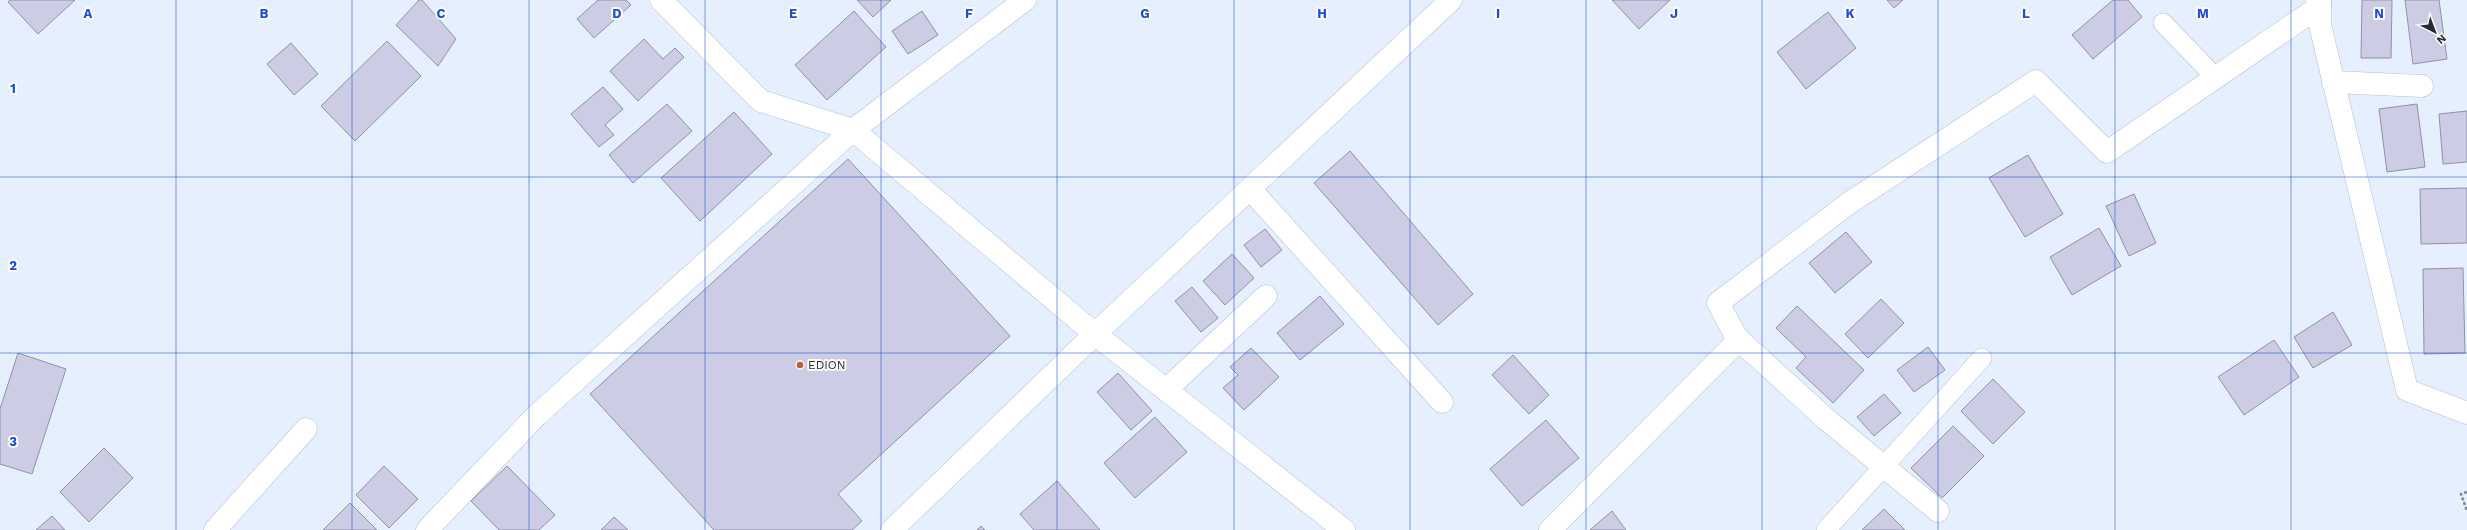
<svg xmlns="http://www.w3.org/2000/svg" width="2467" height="530" font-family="'Work Sans',sans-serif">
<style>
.building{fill:#cccce4;stroke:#9190a8}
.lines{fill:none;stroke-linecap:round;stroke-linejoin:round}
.lane-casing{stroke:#b2c0d5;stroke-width:20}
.street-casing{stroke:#b2c0d5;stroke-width:23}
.secondary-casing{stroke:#b2c0d5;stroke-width:23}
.path{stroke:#818893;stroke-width:2.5;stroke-dasharray:3 2;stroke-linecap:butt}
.lane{stroke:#fff;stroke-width:19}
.street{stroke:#fff;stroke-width:22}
.secondary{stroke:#fff;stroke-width:22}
.grid{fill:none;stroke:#1d4ed8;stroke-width:1;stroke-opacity:0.55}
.poi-dot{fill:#c45d30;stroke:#fcfcfc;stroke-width:1.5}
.labels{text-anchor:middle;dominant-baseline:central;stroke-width:4;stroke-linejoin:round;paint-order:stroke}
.poi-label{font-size:12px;fill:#272c34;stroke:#fcfcfc;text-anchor:start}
.grid-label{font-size:13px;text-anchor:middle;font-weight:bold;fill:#1d4ed8;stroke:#fcfcfc;stroke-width:4;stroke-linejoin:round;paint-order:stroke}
</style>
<rect width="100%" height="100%" fill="#e6effd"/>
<g class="building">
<polygon points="10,0 75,0 38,34 8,2"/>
<polygon points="419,0 422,0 456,39 438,66 396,25"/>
<polygon points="598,0 626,0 631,5 594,38 577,19"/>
<polygon points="857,0 891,0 873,17"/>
<polygon points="1612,0 1670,0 1639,29"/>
<polygon points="1887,0 1903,0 1894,8"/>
<polygon points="2113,0 2128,0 2142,17 2093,59 2072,35"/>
<polygon points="2362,0 2392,0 2391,58 2361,58"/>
<polygon points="2405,0 2439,0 2447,59 2413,64"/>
<polygon points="854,11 886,47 827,100 795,65"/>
<polygon points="922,11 938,35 908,54 892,31"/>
<polygon points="1828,12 1856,48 1806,89 1777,52"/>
<polygon points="644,39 663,59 675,48 684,57 638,101 610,71"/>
<polygon points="387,41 421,76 355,141 321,106"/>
<polygon points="291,43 318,74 294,95 267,64"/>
<polygon points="603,87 623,109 605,125 614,135 599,147 571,114"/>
<polygon points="667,104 692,131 633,183 609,155"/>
<polygon points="2417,104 2425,167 2387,172 2379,109"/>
<polygon points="2467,111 2467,162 2443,164 2439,114"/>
<polygon points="734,112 772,154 700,221 661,178"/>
<polygon points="1350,151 1473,294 1438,325 1314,183"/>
<polygon points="2028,155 2063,214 2025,237 1989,178"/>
<polygon points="848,159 1010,336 838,494 862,521 852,530 714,530 590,394"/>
<polygon points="2467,188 2467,243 2421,244 2420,189"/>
<polygon points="2134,194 2156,243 2129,256 2106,206"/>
<polygon points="2099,228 2121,266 2072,295 2050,257"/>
<polygon points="1265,229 1282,250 1261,267 1244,245"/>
<polygon points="1846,232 1872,262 1835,293 1809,263"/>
<polygon points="1232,254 1254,278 1225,305 1203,281"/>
<polygon points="2463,268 2465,353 2424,354 2423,269"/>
<polygon points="1192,287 1218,318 1201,332 1175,301"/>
<polygon points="1320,296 1344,324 1300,360 1277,333"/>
<polygon points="1881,299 1904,323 1868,358 1845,334"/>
<polygon points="1797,306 1864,370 1833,403 1796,368 1806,357 1776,328"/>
<polygon points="2333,312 2352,345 2313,368 2294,337"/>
<polygon points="2274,340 2299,377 2244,415 2218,377"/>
<polygon points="1928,347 1945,370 1914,392 1897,370"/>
<polygon points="1251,348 1279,377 1244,410 1223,388 1238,375 1230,367"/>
<polygon points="18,353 66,369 32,474 0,464 0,409"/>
<polygon points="1513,355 1549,395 1529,414 1492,375"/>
<polygon points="1118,373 1152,411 1131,430 1097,392"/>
<polygon points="1993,379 2025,412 1993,444 1961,411"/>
<polygon points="1884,394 1901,413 1874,436 1857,417"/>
<polygon points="1155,417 1187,452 1135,498 1104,463"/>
<polygon points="1546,420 1579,458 1522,506 1490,469"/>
<polygon points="1953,426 1984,456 1942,498 1911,468"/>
<polygon points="104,448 133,478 89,522 60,492"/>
<polygon points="384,466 418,499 389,528 356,495"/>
<polygon points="507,466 555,515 539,530 499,530 471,501"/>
<polygon points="1057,481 1100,530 1034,530 1020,514"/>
<polygon points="350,503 377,530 323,530"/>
<polygon points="1884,509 1905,530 1862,530"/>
<polygon points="1612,511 1626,530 1590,530"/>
<polygon points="52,516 65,530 36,530"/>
<polygon points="614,517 628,530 601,530"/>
<polygon points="981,526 985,530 977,530"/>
</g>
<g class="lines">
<defs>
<g id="lane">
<polyline points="2163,23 2216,78"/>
<polyline points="1826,530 1982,358"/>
</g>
<g id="street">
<polyline points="661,0 761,101 853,130"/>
<polyline points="2320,0 2320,25 2407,390 2467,413"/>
<polyline points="2333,82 2422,86"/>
<polyline points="1250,189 1442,402"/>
<polyline points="1737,338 1826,419 1938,511"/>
<polyline points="1166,390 1266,296"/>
<polyline points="215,530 306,429"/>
<polyline points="427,530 536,416 853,130 1025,0"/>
<polyline points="892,530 1095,334 1451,0"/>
<polyline points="1550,530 1732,347 1737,338 1718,303 1849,203 2036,81 2107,152 2320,6 2317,0"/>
</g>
<polyline id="secondary" points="853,130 1095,334 1344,530"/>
</defs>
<use href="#lane" class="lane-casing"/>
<use href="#street" class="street-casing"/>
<use href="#secondary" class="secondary-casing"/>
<polyline class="path" points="2467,492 2461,494 2467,511"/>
<use href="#lane" class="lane"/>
<use href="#street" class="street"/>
<use href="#secondary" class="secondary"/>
</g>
<path class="grid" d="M176 0V530M352 0V530M529 0V530M705 0V530M881 0V530M1057 0V530M1234 0V530M1410 0V530M1586 0V530M1762 0V530M1938 0V530M2115 0V530M2291 0V530M0 177H2467M0 353H2467"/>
<circle class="poi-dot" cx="800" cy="365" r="4"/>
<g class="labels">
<g class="poi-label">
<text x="808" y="365">EDION</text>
</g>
</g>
<g class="grid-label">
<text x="88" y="18">A</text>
<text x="264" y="18">B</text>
<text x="441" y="18">C</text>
<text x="617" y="18">D</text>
<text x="793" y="18">E</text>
<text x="969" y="18">F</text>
<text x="1145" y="18">G</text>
<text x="1322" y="18">H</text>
<text x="1498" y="18">I</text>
<text x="1674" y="18">J</text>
<text x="1850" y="18">K</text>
<text x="2026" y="18">L</text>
<text x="2203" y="18">M</text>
<text x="2379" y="18">N</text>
<text x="13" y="93">1</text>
<text x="13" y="270">2</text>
<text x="13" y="446">3</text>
</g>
<g transform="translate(2435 32) rotate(138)" stroke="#fcfcfc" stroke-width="3" paint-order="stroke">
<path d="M0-3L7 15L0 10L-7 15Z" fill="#272c34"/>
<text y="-6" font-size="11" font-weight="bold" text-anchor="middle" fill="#272c34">N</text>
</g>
</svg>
